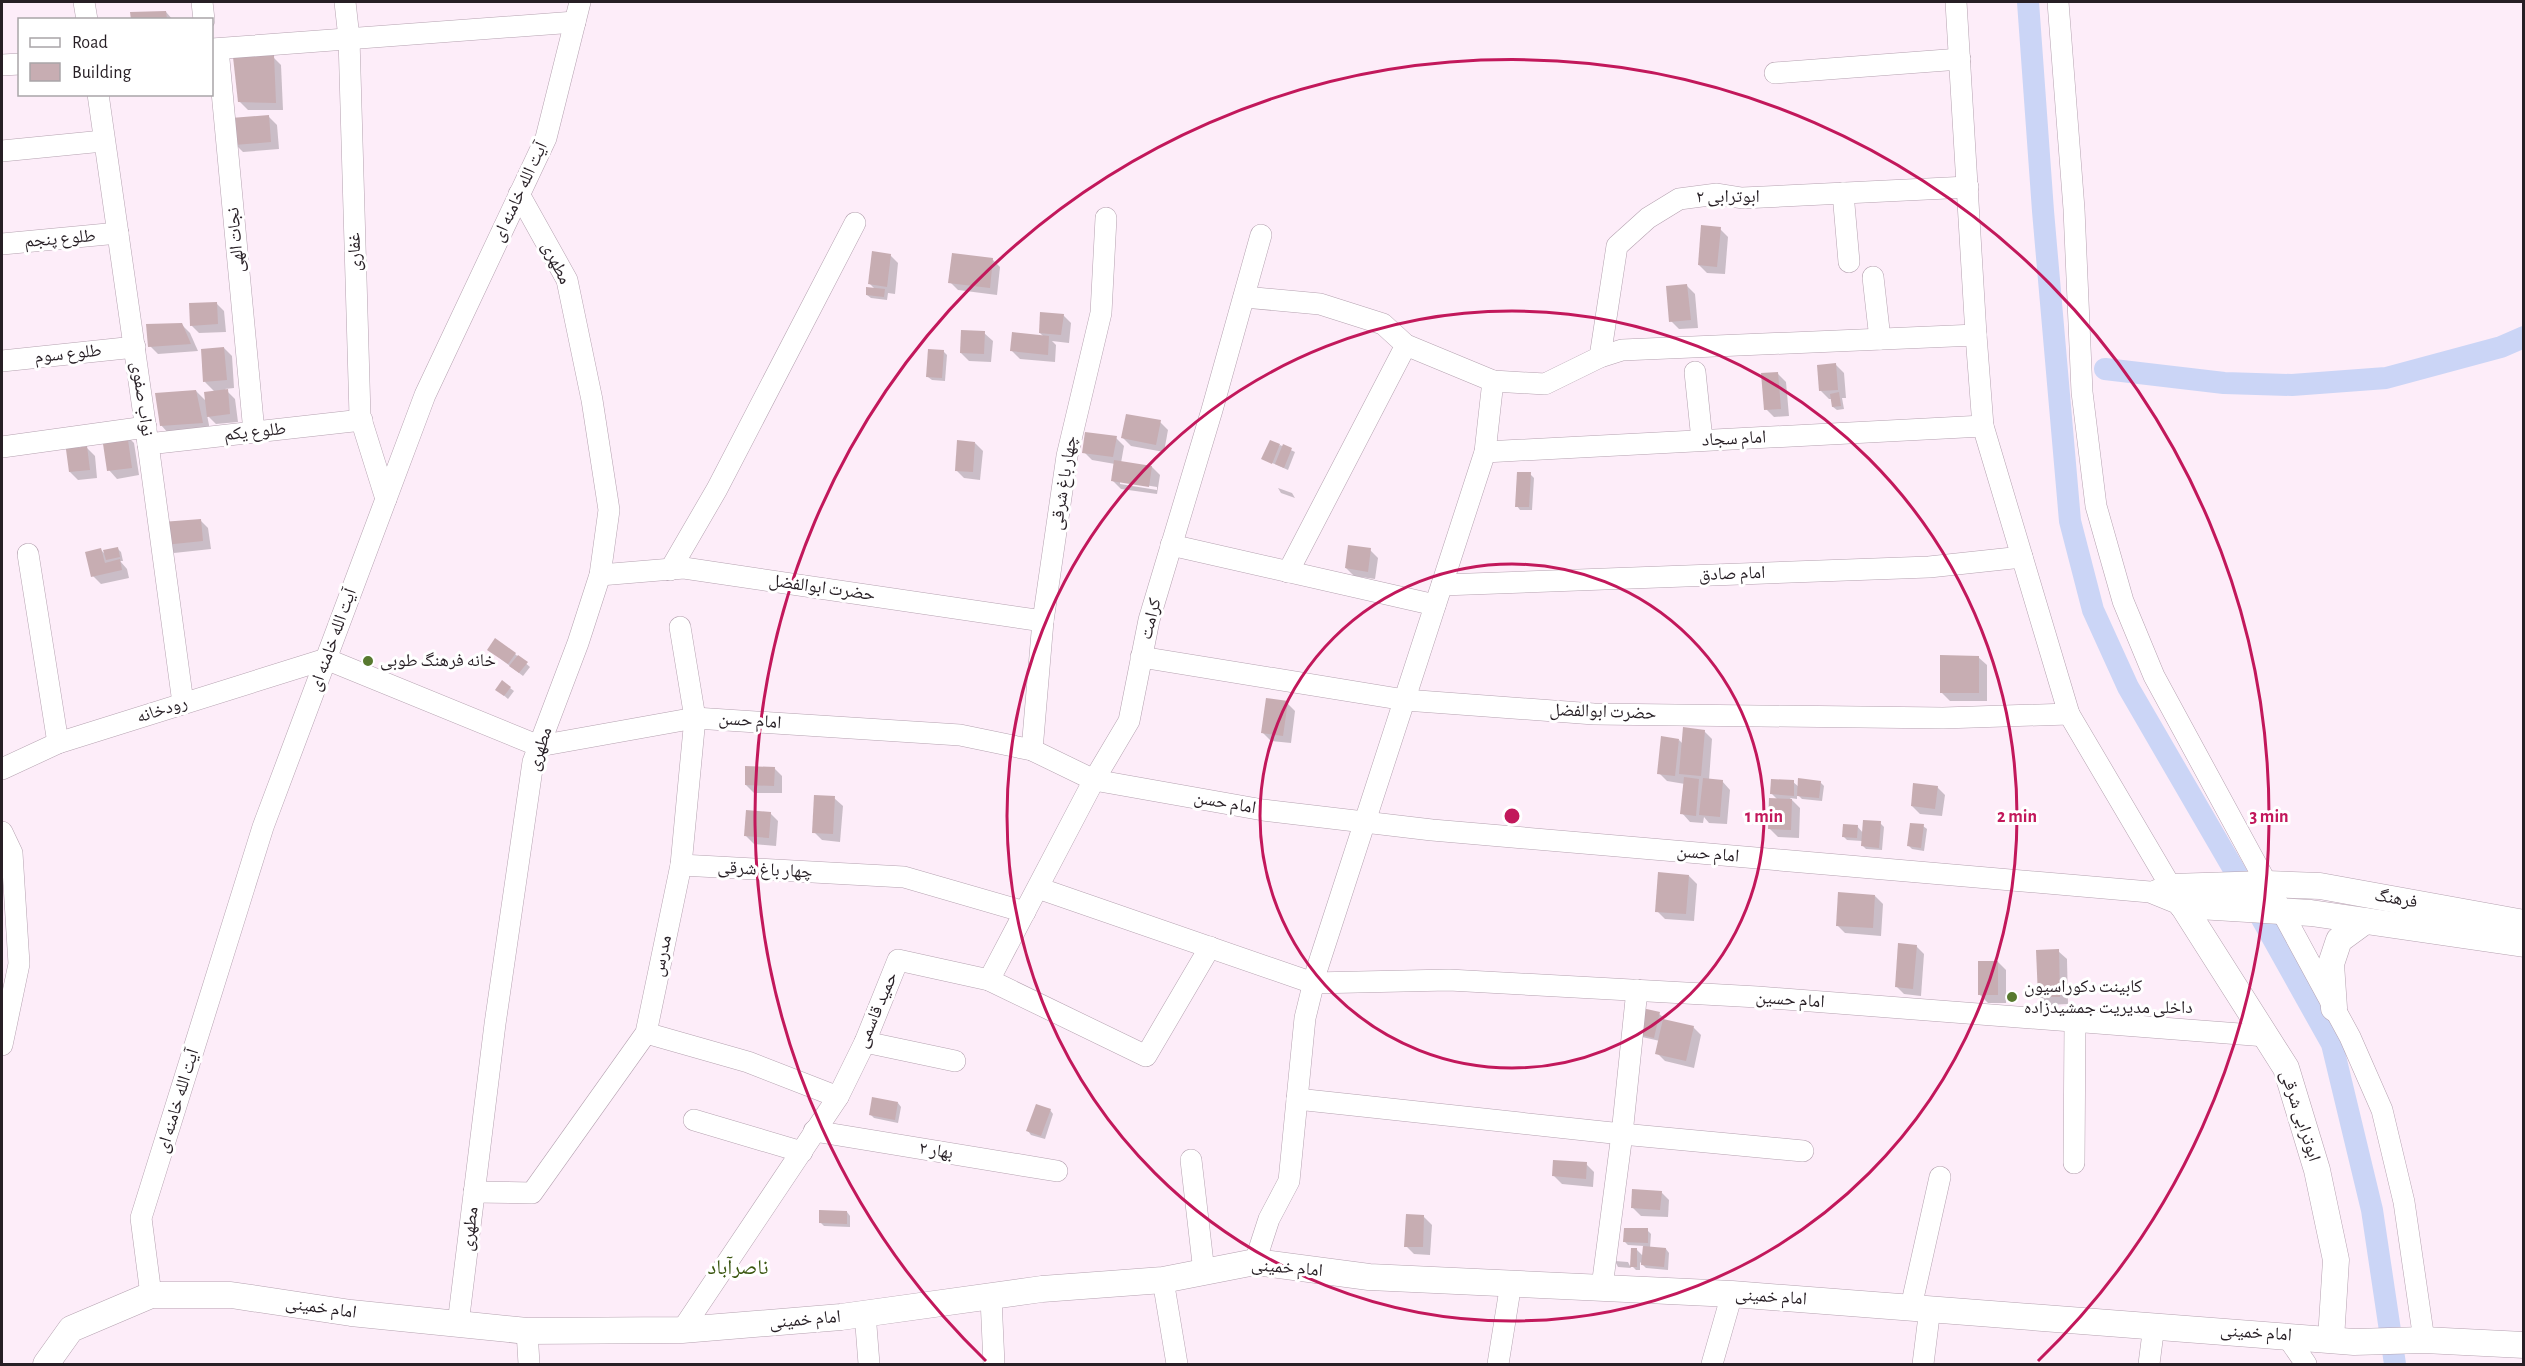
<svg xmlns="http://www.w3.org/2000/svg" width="2525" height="1366" font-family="'Alegreya Sans','Noto Naskh Arabic',sans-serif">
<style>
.shadow{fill:#0003;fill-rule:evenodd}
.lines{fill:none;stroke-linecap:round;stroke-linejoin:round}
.canal{stroke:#cbd5f6;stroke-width:22}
.building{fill:#c7adb2}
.minor-casing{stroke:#b5a2b0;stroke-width:22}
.tertiary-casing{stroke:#b5a2b0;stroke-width:27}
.minor{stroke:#fff;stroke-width:21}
.tertiary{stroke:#fff;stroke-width:26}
.ring{fill:none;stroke:#c2185b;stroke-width:3}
.poi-dot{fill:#58792f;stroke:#fff;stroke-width:2}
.labels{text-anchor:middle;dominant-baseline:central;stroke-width:6;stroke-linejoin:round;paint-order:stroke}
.street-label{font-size:18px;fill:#271f25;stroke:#fff}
.poi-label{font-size:18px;fill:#271f25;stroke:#fff;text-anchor:start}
.quarter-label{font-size:21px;fill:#3a5610;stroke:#fff}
.centre{fill:#c2185b;stroke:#fff;stroke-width:3}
.ring-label{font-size:18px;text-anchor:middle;font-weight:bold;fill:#c2185b;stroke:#fff;stroke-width:6;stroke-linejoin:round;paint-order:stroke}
</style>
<rect width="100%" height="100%" fill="#fdedf9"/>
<g class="shadow">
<polygon points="166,12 173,20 132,20"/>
<polygon points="273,57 281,65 283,110 248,110 240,102"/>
<polygon points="269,117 277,125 279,149 243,152 235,144"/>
<polygon points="1720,229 1728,237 1725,274 1707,273 1699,265"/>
<polygon points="890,255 898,263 895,294 888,293 887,300 871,298 867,295 876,290 870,284"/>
<polygon points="992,259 1000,267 997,295 958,290 950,282"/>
<polygon points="1687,286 1695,294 1698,328 1679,329 1671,321"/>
<polygon points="216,303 224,311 226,332 199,333 191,325"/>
<polygon points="1063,315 1071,323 1069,343 1052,341 1056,345 1055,362 1020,359 1012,351 1044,337 1040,333"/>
<polygon points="181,324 190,333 198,351 158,354 150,346"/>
<polygon points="984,333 993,341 991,362 969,361 961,353"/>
<polygon points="224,348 232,356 234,388 225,389 235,399 238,422 216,424 207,415 210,430 169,434 161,425 196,391 207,402 215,392 205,382"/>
<polygon points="943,351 947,355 945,381 932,380 928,377"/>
<polygon points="1836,365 1844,373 1846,398 1842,398 1844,409 1837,410 1833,407 1832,399 1829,399 1821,391"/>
<polygon points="1778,374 1786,382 1789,416 1774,417 1766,409"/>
<polygon points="1160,422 1168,430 1164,452 1131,446 1123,438"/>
<polygon points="126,435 134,443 139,475 117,479 109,470"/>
<path d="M1116 438 1124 446 1121 463 1152 467 1160 475 1157 494 1121 489 1113 481 1115 464 1092 460 1084 452ZM1120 481 1157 487V490L1120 484Z"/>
<polygon points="75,443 81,449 87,448 95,456 97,478 78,480 70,472"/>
<polygon points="975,443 983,451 980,480 964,478 956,470"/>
<polygon points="1280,445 1295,452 1288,470 1263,459"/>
<polygon points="1530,474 1534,478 1532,510 1520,510 1517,506"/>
<polygon points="1278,488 1292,493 1295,498 1281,493"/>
<polygon points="200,520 208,528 211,549 174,553 166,545"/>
<polygon points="118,549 121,552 123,561 120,561 127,569 129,578 101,584 93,576 101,550 106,555"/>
<polygon points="1370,550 1378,558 1375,579 1354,576 1346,568"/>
<polygon points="493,653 515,654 530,667 523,676"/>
<polygon points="1978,657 1987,665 1987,701 1950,701 1942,693"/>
<polygon points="510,688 514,691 508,699 501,693"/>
<polygon points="1287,703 1295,711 1291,743 1271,741 1263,733"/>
<polygon points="1704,731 1712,739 1709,780 1722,781 1730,790 1727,824 1709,823 1704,817 1703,823 1690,822 1682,813 1685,784 1667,781 1659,773 1679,740 1683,744"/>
<polygon points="774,768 782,776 782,793 754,793 746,785"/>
<polygon points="1793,782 1799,787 1820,782 1824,786 1822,801 1802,799 1797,794 1797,799 1790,798 1800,808 1799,838 1778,837 1770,829 1778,800 1772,794"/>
<polygon points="1937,787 1945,795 1942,816 1920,814 1912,806"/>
<polygon points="834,798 843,806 840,842 822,840 814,832"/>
<polygon points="770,813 778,821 776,846 754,844 746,836"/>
<polygon points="1880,823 1884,827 1882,850 1866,849 1862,845 1862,841 1847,840 1843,836 1857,826 1863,833"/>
<polygon points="1923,826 1927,829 1924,851 1912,849 1909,846"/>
<polygon points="1689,876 1697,884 1694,921 1665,919 1657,911"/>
<polygon points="1875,896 1883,904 1881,936 1845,933 1837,925"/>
<polygon points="1916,946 1924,954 1921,996 1904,994 1896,986"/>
<polygon points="2058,951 2067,959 2068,1004 2047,1005 2039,997"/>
<polygon points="1998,962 2006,970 2006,1003 1988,1003 1980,995"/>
<polygon points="1643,1010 1659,1014 1663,1017 1662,1020 1693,1027 1701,1035 1694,1068 1665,1061 1657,1053 1660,1041 1642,1037"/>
<polygon points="898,1103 901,1107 898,1123 874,1118 871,1115"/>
<polygon points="1050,1110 1053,1114 1045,1139 1031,1135 1028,1131"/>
<polygon points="1586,1164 1594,1172 1593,1187 1562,1184 1554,1176"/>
<polygon points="1661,1192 1669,1200 1668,1217 1641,1216 1632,1207"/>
<polygon points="847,1212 850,1216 850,1227 824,1226 821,1223"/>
<polygon points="1424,1217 1432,1225 1430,1255 1414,1254 1406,1246"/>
<polygon points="1647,1230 1651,1234 1650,1248 1666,1249 1669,1253 1668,1270 1646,1268 1640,1262 1640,1270 1636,1270 1632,1266 1637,1250 1643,1256 1644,1246 1628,1245 1625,1242"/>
<polygon points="1615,1261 1628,1262 1631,1268 1618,1267"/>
</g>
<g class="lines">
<g class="canal">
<polyline points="2028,2 2043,211 2070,521 2093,610 2128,687 2247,892 2332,1044 2372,1210 2395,1364"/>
<polyline points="2105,369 2224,383 2292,385 2386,378 2501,347 2524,337"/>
</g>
</g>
<g class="building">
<polygon points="166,11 167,20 131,20 130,12"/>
<polygon points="274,55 276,103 238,102 233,57"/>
<polygon points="269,115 271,142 234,145 231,118"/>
<polygon points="1701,225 1721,227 1717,267 1698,265"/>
<polygon points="872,251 891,254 887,287 868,284"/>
<polygon points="952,253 993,258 990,288 948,283"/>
<polygon points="1687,284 1691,320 1669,322 1666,286"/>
<polygon points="866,287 885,289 884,297 866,295"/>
<polygon points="217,302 218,324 190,326 189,303"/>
<polygon points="1040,312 1064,314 1061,335 1039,333"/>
<polygon points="182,323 191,344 148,347 146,324"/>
<polygon points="961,330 985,331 984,354 960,353"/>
<polygon points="1012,332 1049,336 1048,355 1010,351"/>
<polygon points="224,347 227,380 203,382 201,349"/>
<polygon points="928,349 944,350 942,378 926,377"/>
<polygon points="1836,363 1838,390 1819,391 1817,365"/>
<polygon points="1778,372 1781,409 1764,410 1761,373"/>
<polygon points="228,389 230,414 207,417 204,392"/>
<polygon points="196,390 203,423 160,426 155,393"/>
<polygon points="1839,392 1841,406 1832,407 1830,394"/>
<polygon points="1126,414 1161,420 1156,445 1121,438"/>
<polygon points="1085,432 1117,436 1113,457 1082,453"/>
<polygon points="127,433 132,468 107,471 102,437"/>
<polygon points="957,440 975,442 973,472 955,471"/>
<polygon points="1270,440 1280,444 1272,464 1261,459"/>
<polygon points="75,441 76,448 87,446 90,470 69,472 65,442"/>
<polygon points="1283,444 1292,448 1284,468 1275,464"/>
<polygon points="1114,460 1152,466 1149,487 1111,481"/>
<polygon points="1517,472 1531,472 1529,507 1515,507"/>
<polygon points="201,519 203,541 164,545 162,522"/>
<polygon points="1348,545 1371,548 1368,572 1345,568"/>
<polygon points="118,547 120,557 106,560 103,550"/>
<polygon points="101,548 105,563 120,559 122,570 91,577 85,552"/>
<polygon points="495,638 516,653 508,664 487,650"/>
<polygon points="518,655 528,662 519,673 509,666"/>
<polygon points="1940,655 1979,656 1979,693 1940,693"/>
<polygon points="502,680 511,687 504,696 495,690"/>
<polygon points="1266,698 1288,701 1283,736 1261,733"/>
<polygon points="1683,727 1705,730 1701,776 1679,774"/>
<polygon points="1661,736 1679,739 1675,776 1657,774"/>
<polygon points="745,766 775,767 774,786 745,785"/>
<polygon points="1684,777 1699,779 1696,816 1680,814"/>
<polygon points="1703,778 1723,780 1720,817 1699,815"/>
<polygon points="1798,778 1821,781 1819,798 1797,796"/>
<polygon points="1771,779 1794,780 1794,796 1770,794"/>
<polygon points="1913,783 1938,786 1935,809 1911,806"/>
<polygon points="814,795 835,796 833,834 812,833"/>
<polygon points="1769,798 1792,799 1791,830 1768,829"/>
<polygon points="746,810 771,812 769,838 744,836"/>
<polygon points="1863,820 1881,821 1879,848 1861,846"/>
<polygon points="1910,823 1924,824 1921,848 1907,846"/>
<polygon points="1843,824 1858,825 1857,838 1842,837"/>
<polygon points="1658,872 1689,875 1686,914 1655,912"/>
<polygon points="1838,892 1875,895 1873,928 1836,926"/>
<polygon points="1898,943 1917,945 1913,989 1895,987"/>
<polygon points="2059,949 2060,997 2038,997 2036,950"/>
<rect x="1978" y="961" width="20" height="34"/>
<polygon points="1642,1008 1660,1012 1654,1038 1637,1034"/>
<polygon points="1663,1019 1694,1026 1686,1061 1655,1054"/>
<polygon points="872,1097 898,1102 895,1120 869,1115"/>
<polygon points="1036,1104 1051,1109 1041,1136 1026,1131"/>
<polygon points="1553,1160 1587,1162 1586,1179 1552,1176"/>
<polygon points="1632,1189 1662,1191 1660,1210 1631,1208"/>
<polygon points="819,1210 847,1211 847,1224 819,1223"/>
<polygon points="1406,1214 1424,1215 1423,1247 1404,1247"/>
<polygon points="1624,1228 1648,1228 1648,1243 1623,1242"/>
<polygon points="1643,1246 1666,1248 1664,1267 1641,1265"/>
<polygon points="1631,1248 1637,1248 1637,1267 1630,1267"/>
</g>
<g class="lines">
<defs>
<g id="minor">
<polyline points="84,2 87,20"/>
<polyline points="202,2 204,20"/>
<polyline points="345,2 349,38 360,416 386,499"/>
<polyline points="1956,2 1976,335 1983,426 2069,714 2171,887 2157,890"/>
<polyline points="2058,2 2074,209 2082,392 2096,506 2123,601 2154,676 2350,1037 2382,1110 2404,1202 2424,1340"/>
<polyline points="212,49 575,22"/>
<polyline points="218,49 254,432"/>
<polyline points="2,65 20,64"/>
<polyline points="1775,73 1960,59"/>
<polyline points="98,94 148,444 183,703"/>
<polyline points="2,151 103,141"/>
<polyline points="1843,193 1849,262"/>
<polyline points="2,244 118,233"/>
<polyline points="1873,277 1880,339"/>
<polyline points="1244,297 1320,304 1383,324 1406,345 1493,381"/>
<polyline points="1600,357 1617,246 1648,218 1679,199 1717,194 1742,198 1968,187"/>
<polyline points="2,361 135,347"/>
<polyline points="1695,372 1702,440"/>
<polyline points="148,444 362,420"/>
<polyline points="2,447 146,427"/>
<polyline points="1485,452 1983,426"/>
<polyline points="1171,545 1435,605"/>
<polyline points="28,554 58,743"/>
<polyline points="670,570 717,489 855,223"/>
<polyline points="1288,572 1406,345"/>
<polyline points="600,575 684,568 1043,621"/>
<polyline points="1442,585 1929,567 2022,557"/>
<polyline points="1141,657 1405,700 1594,714 1943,718 2069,714"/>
<polyline points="1032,750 1043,621 1067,456 1101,313 1106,218"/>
<polyline points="2,769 58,743 326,659 539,746 695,718 960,735 1032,750 1094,780 1263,810 1432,830 2150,892 2182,905"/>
<polyline points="2,832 12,853 19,964 2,1045"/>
<polyline points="681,865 904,877 1025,912"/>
<polyline points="1038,888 1313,983 1449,980 1758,997 2266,1036"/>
<polyline points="989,980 1094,780 1129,721 1149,620 1212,410 1261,235"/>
<polyline points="646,1033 748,1062 838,1097"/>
<polyline points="865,1042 955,1061"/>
<polyline points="1297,1099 1622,1134 1637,990"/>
<polyline points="694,1120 802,1152"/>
<polyline points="814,1131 1057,1171"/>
<polyline points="1191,1160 1204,1272"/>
<polyline points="2074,1163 2075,1022"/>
<polyline points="474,1192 532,1193 646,1033 681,865 695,718 680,627"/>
<polyline points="1255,1262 1269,1219 1289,1181 1305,1018 1317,969 1485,452 1493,381 1545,384 1600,357 1622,350 1976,335"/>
<polyline points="1163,1280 1177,1364"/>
<polyline points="1602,1287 1622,1134 1803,1151"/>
<polyline points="151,1295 141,1218 263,827 425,395 546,138 580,2"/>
<polyline points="991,1298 994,1364"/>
<polyline points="1911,1307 1940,1177"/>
<polyline points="865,1313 869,1364"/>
<polyline points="458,1324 495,1024 533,762 578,643 600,575 609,510 592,400 567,280 519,194"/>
<polyline points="682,1330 838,1097 865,1042 898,960 989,980 1146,1056 1210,947"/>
<polyline points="527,1331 529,1364"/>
<polyline points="2286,1335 2306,1364"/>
<polyline points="1498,1364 1511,1283"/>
<polyline points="1712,1364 1732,1294"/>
<polyline points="1923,1364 1930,1308"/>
<polyline points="2149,1364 2154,1325"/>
</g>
<g id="tertiary">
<polyline points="2182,905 2311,913 2524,944"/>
<polyline points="2334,1008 2331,964 2339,940 2365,921"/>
<polyline points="2331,1339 2336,1260 2317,1170 2286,1068 2171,887 2267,884 2320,886 2524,923"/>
<polyline points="46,1364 71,1329 151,1295 231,1295 351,1313 527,1331 682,1330 841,1317 1042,1289 1163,1280 1255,1262 1369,1277 1732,1294 2354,1342 2424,1340 2524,1345"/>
</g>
</defs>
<use href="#minor" class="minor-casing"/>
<use href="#tertiary" class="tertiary-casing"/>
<use href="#minor" class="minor"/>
<use href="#tertiary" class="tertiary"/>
</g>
<g class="ring">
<circle cx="1512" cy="816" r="252"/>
<circle cx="1512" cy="816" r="505"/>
<path d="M986 1361A757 757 0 1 1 2038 1361"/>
</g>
<g class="poi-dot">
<circle cx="368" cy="661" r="6"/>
<circle cx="2012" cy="997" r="6"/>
</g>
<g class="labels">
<g class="street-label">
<text transform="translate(520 192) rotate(-65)">آیت الله خامنه ای</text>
<text x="1728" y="197">ابوترابی ۲</text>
<text transform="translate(60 239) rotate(-5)">طلوع پنجم</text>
<text transform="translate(236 240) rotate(-95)">نجات الهی</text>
<text transform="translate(355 252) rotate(-92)">غفاری</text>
<text transform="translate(556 263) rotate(64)">مطهری</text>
<text transform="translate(68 354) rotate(-6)">طلوع سوم</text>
<text transform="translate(142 399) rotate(82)">نواب صفوی</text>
<text transform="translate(255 432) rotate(-6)">طلوع یکم</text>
<text transform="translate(1734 439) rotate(-3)">امام سجاد</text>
<text transform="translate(1064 483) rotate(-81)">چهار باغ شرقی</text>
<text transform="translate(1732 574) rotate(-2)">امام صادق</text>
<text transform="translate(822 588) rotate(8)">حضرت ابوالفضل</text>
<text transform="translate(1151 619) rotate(-76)">کرامت</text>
<text transform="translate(333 640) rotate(-70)">آیت الله خامنه ای</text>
<text transform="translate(162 710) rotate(-18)">رودخانه</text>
<text transform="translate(1603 712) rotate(2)">حضرت ابوالفضل</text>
<text transform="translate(750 721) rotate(4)">امام حسن</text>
<text transform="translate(540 749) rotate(-72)">مطهری</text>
<text transform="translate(1225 803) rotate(10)">امام حسن</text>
<text transform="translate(1708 854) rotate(5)">امام حسن</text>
<text transform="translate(765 870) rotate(3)">چهار باغ شرقی</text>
<text transform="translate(2396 899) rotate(10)">فرهنگ</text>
<text transform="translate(662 956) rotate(-78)">مدرس</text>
<text transform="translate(1790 1000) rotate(4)">امام حسین</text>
<text transform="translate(877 1010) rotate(-67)">حمید قاسمی</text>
<text transform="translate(178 1101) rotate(-73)">آیت الله خامنه ای</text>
<text transform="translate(2300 1116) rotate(72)">ابوترابی شرقی</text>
<text transform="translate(936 1151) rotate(9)">بهار ۲</text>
<text transform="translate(470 1229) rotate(-83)">مطهری</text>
<text transform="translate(1287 1268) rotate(5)">امام خمینی</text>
<text transform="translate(1771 1297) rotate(4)">امام خمینی</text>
<text transform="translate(321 1308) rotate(8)">امام خمینی</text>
<text transform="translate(805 1320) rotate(-5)">امام خمینی</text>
<text transform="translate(2256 1333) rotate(4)">امام خمینی</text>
</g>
<g class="poi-label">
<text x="380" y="661">خانه فرهنگ طوبی</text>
<text x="2024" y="987">کابینت دکوراسیون<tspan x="2024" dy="21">داخلی مدیریت جمشیدزاده</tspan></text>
</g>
<g class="quarter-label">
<text x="738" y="1267">ناصرآباد</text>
</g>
</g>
<circle cx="1512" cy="816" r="9" class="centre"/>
<g class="ring-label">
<text x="1764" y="822">1 min</text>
<text x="2017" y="822">2 min</text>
<text x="2269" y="822">3 min</text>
</g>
<rect width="2525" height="1366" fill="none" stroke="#271f25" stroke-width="6"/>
<rect x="18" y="18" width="195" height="78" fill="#ffffff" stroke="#a9a5a8" stroke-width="1.5"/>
<rect x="30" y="38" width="30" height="9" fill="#ffffff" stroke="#a9a5a8" stroke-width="1.5"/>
<text x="72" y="48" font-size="18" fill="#271f25">Road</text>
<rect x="30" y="63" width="30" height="18" fill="#c7adb2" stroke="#a9a5a8" stroke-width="1.5"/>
<text x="72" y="78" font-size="18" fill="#271f25">Building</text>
</svg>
